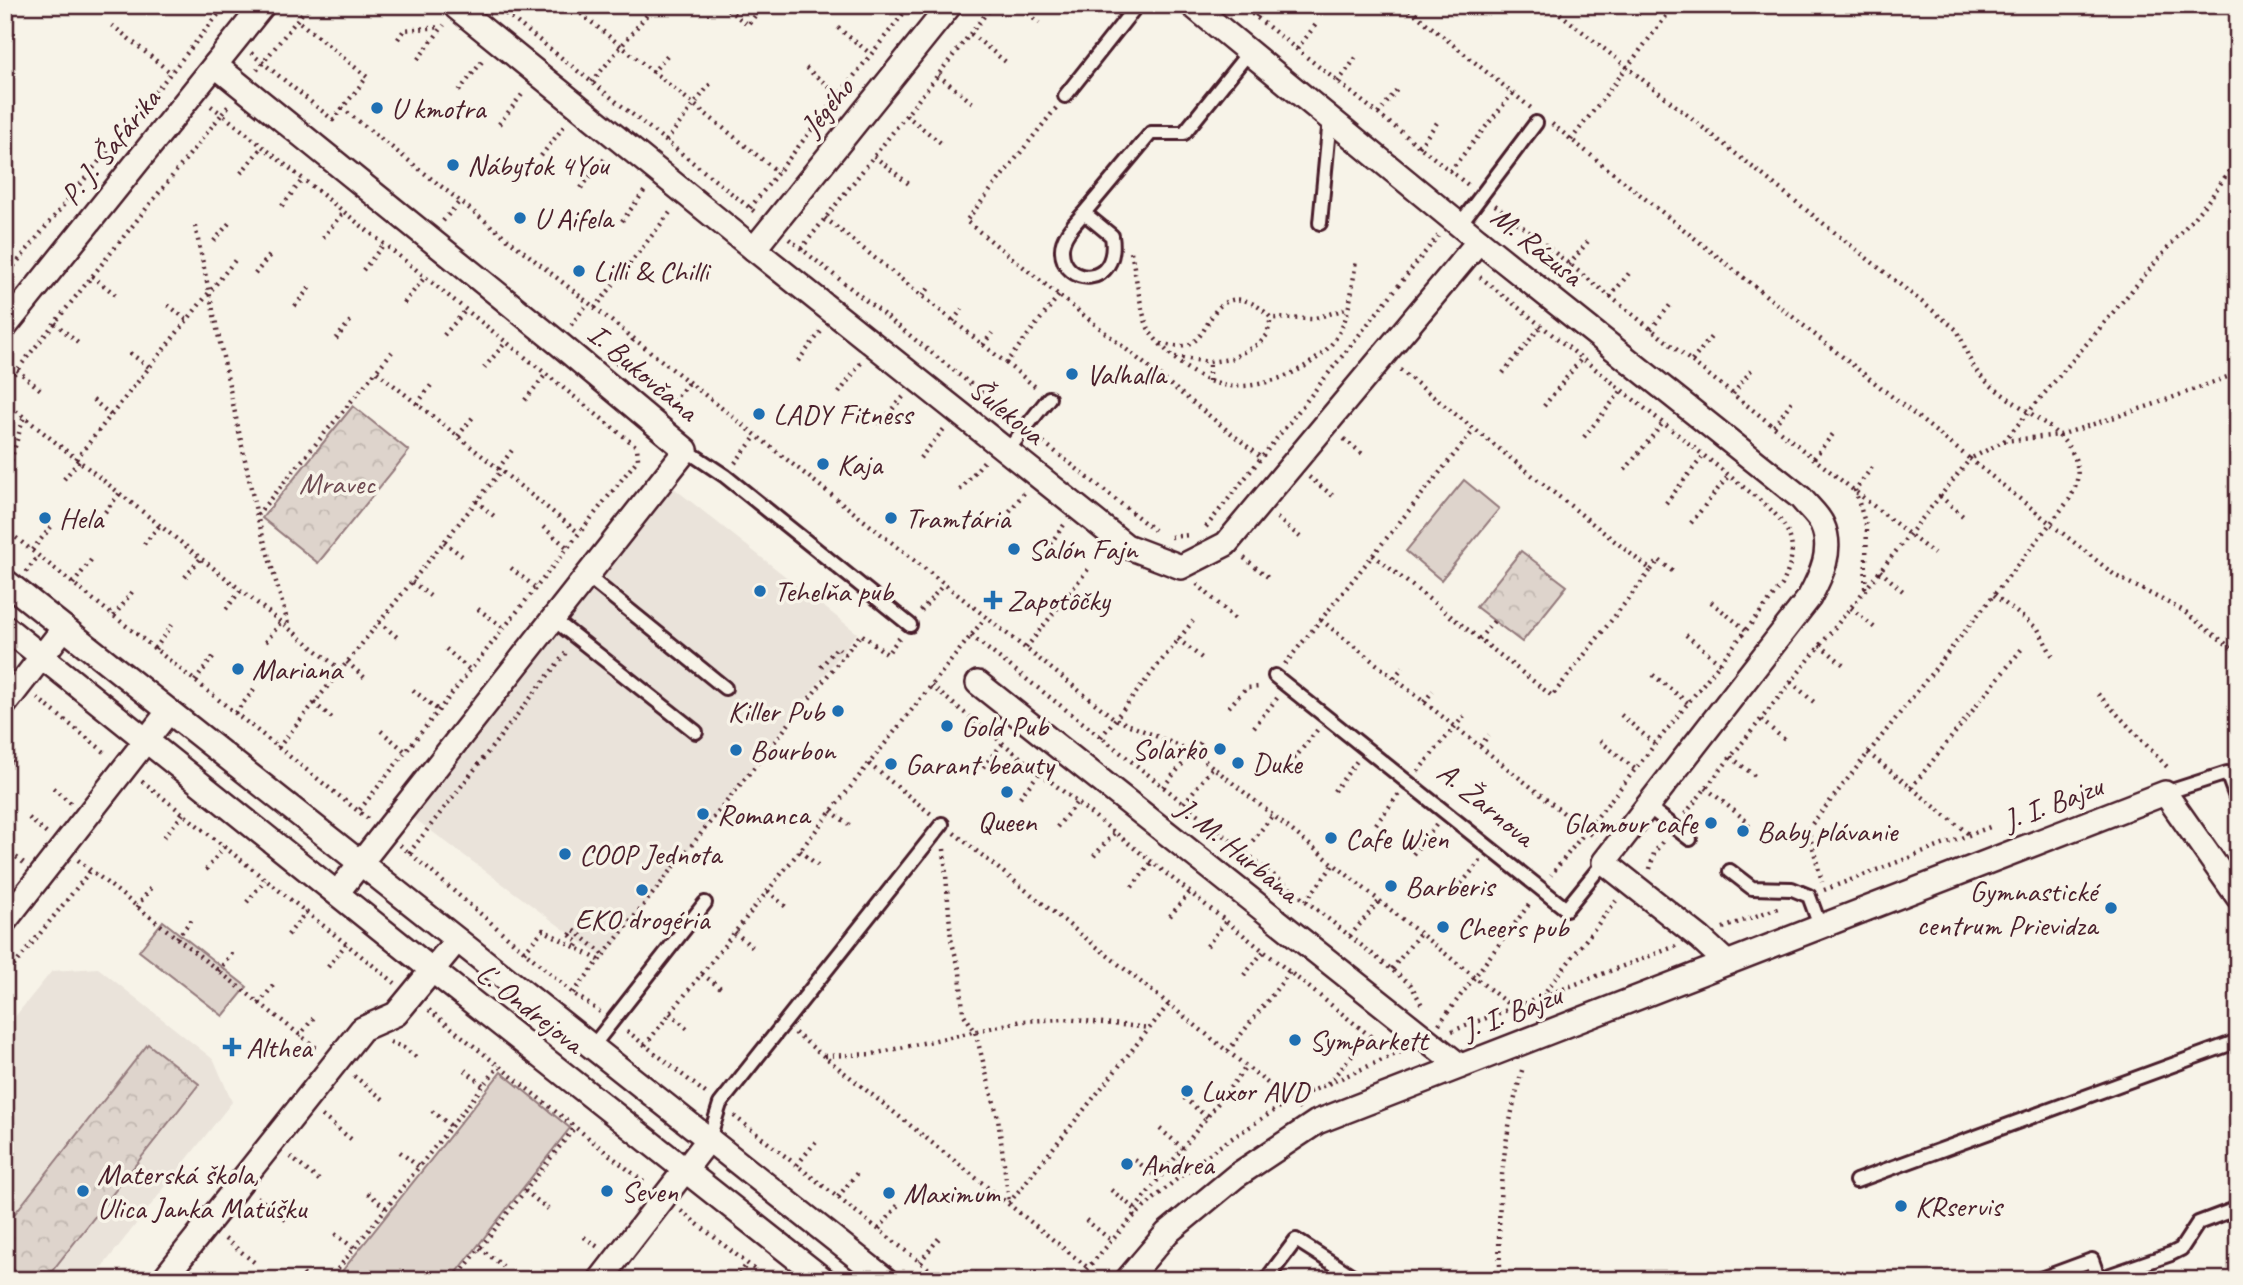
<svg xmlns="http://www.w3.org/2000/svg" width="2243" height="1285" font-family="Caveat,sans-serif">
<style>
.built{fill:#eae3da}
.green{fill:#ded4cc;stroke:#947a7c;stroke-width:2}
.park{fill:url(#park-crowns);stroke:#947a7c;stroke-width:2}
.lines{fill:none;stroke-linecap:round;stroke-linejoin:round}
.service-casing{stroke:#4a1f2b;stroke-width:18}
.minor-casing{stroke:#4a1f2b;stroke-width:28}
.path{stroke:#4a1f2b;stroke-width:4.5;stroke-dasharray:2 5;stroke-linecap:butt}
.service{stroke:#f7f3e8;stroke-width:12}
.minor{stroke:#f7f3e8;stroke-width:23}
.poi-dot{fill:#1f6fb2;stroke:#f7f3e8;stroke-width:2.5}
.labels{text-anchor:middle;dominant-baseline:central;stroke-width:7;stroke-linejoin:round;paint-order:stroke}
.street-label{font-size:30px;fill:#4a1f2b;stroke:#f7f3e8}
.poi-label{font-size:30px;fill:#4a1f2b;stroke:#f7f3e8;text-anchor:start}
.park-label{font-size:30px;fill:#6f4c53;stroke:#f7f3e8}
</style>
<defs>
<pattern id="park-crowns" width="20" height="18" patternUnits="userSpaceOnUse" patternTransform="scale(1.75)"><rect width="20" height="18" fill="#ded4cc"/><path d="M2 6a3 3 0 1 1 6 0M12 15a3 3 0 1 1 6 0" fill="none" stroke="#c0b6af"/></pattern>
</defs>
<rect width="100%" height="100%" fill="#f7f3e8"/>
<filter id="ink" filterUnits="userSpaceOnUse"><feTurbulence type="fractalNoise" baseFrequency=".0143" numOctaves="2"/><feDisplacementMap in="SourceGraphic" scale="14" xChannelSelector="R" yChannelSelector="G"/><feConvolveMatrix kernelMatrix="1 2 1 2 8 2 1 2 1" color-interpolation-filters="sRGB"/></filter>
<g filter="url(#ink)">
<g class="built">
<polygon points="670,485 857,633 604,959 407,813"/>
<polygon points="98,968 214,1060 232,1102 92,1280 5,1280 5,1029 52,971"/>
</g>
<g class="green">
<polygon points="1464,480 1499,509 1441,580 1406,551"/>
<polygon points="163,921 247,987 223,1016 139,951"/>
<polygon points="501,1072 570,1128 451,1280 335,1280"/>
</g>
<g class="park">
<polygon points="353,406 409,451 318,563 262,518"/>
<polygon points="1521,551 1567,586 1522,642 1476,607"/>
<polygon points="148,1044 199,1084 45,1280 5,1280 5,1226"/>
</g>
<g class="lines">
<defs>
<g id="service">
<polyline points="1065,96 1137,5"/>
<path d="M1084 213C1075 223 1061 237 1062 251 1063 286 1120 289 1112 236L1084 213 1151 133H1184L1249 52"/>
<polyline points="1320,223 1330,118"/>
<polyline points="1460,224 1536,123"/>
<polyline points="686,450 725,476 910,625"/>
<polyline points="1007,451 1049,398"/>
<polyline points="587,576 725,688"/>
<polyline points="553,619 696,732"/>
<polyline points="1275,676 1566,909 1604,862"/>
<polyline points="2165,793 2227,773 2238,803"/>
<polyline points="1647,806 1690,839"/>
<polyline points="1730,871 1752,888 1792,889 1809,896 1820,926"/>
<polyline points="592,1047 705,903"/>
<polyline points="709,1139 720,1104 942,824"/>
<polyline points="1856,1181 2238,1041"/>
<polyline points="2099,1279 2171,1254 2181,1249 2198,1223 2238,1208"/>
<polyline points="1266,1280 1296,1240 1359,1280"/>
<polyline points="2038,1280 2092,1260 2099,1280"/>
</g>
<g id="minor">
<path d="M1192 5 1479 241 1801 498C1807 506 1818 515 1822 524 1834 550 1821 576 1809 598L1604 862 1700 938 1726 962"/>
<polyline points="457,8 754,249 1126,546 1181,567 1226,544 1479,241"/>
<polyline points="215,65 557,342 686,450 337,893"/>
<polyline points="754,249 950,5"/>
<polyline points="5,327 263,5"/>
<polyline points="5,581 886,1280"/>
<polyline points="5,627 432,970 824,1280"/>
<polyline points="978,683 1460,1066"/>
<polyline points="5,704 64,628"/>
<polyline points="5,921 169,711"/>
<polyline points="163,1280 362,1029 396,1014 457,940"/>
<polyline points="600,1280 709,1139"/>
<polyline points="1127,1280 1167,1233 1236,1176 1317,1122 2165,793 2238,897"/>
</g>
</defs>
<use href="#service" class="service-casing"/>
<use href="#minor" class="minor-casing"/>
<g class="path">
<polyline points="495,5 755,212"/>
<polyline points="570,5 778,172"/>
<polyline points="722,5 748,25 763,5"/>
<polyline points="892,5 903,14"/>
<polyline points="1017,5 1039,23"/>
<polyline points="1241,5 1468,185"/>
<polyline points="1404,5 1531,108"/>
<path d="M1549 5 1957 330C1965 345 1968 361 1979 374 2009 410 2107 438 2069 500L1808 829 1822 882"/>
<polyline points="1256,17 1264,5"/>
<polyline points="112,25 171,73"/>
<polyline points="838,28 871,54"/>
<polyline points="971,34 1007,63"/>
<polyline points="398,39 404,30 442,27"/>
<polyline points="1297,49 1317,23"/>
<polyline points="251,53 333,120 367,77 297,20"/>
<polyline points="418,59 444,25"/>
<polyline points="806,68 839,95"/>
<polyline points="257,70 309,5"/>
<polyline points="652,73 670,52"/>
<polyline points="938,75 974,104"/>
<polyline points="592,82 655,5"/>
<polyline points="1338,82 1358,55"/>
<polyline points="459,91 484,59"/>
<polyline points="211,106 222,114 230,104"/>
<polyline points="342,108 1115,719 1194,752 1513,1008 1523,1018"/>
<polyline points="1056,108 966,221 1262,458"/>
<polyline points="1378,114 1399,87"/>
<polyline points="906,115 942,144"/>
<polyline points="499,124 524,92"/>
<polyline points="1552,124 1970,459 2004,441 2060,435 2155,404 2238,373"/>
<polyline points="1571,140 1675,5"/>
<polyline points="666,141 710,84"/>
<polyline points="1419,147 1439,120"/>
<polyline points="541,156 565,125"/>
<polyline points="874,156 910,185"/>
<polyline points="1450,171 1513,93"/>
<polyline points="241,173 262,147"/>
<polyline points="581,188 606,157"/>
<polyline points="1495,205 1934,554"/>
<polyline points="282,206 303,179"/>
<polyline points="750,208 910,5"/>
<polyline points="825,218 1006,363 1060,294"/>
<polyline points="443,221 460,201"/>
<polyline points="622,221 646,189"/>
<polyline points="195,226 257,516 289,627"/>
<polyline points="323,238 343,212"/>
<polyline points="789,239 1012,417"/>
<polyline points="214,241 230,222"/>
<polyline points="801,249 993,5"/>
<path d="M1131 252C1136 274 1140 311 1149 330 1154 339 1163 347 1170 354 1186 370 1207 384 1230 386 1269 389 1326 365 1342 327 1351 307 1353 282 1356 259"/>
<polyline points="1569,265 1589,240"/>
<polyline points="363,270 384,244"/>
<polyline points="255,274 270,255"/>
<polyline points="92,276 117,296"/>
<polyline points="5,277 226,5"/>
<path d="M1480 277 1766 505C1794 531 1799 549 1782 585L1551 875"/>
<polyline points="923,296 931,285"/>
<polyline points="1610,297 1630,272"/>
<polyline points="404,303 425,277"/>
<polyline points="168,305 187,320"/>
<polyline points="295,306 310,287"/>
<polyline points="595,308 672,210"/>
<polyline points="953,321 962,309"/>
<polyline points="55,323 79,344"/>
<polyline points="571,325 588,303"/>
<polyline points="1651,329 1671,304"/>
<polyline points="444,335 466,310"/>
<polyline points="336,339 351,320"/>
<path d="M1161 344C1169 345 1180 348 1188 345 1201 339 1205 327 1212 316 1228 289 1254 299 1271 318L1312 319 1346 309"/>
<polyline points="983,345 992,333"/>
<polyline points="130,353 149,367"/>
<polyline points="1175,357 1209,362 1231,359 1260,343 1267,335 1271,318"/>
<polyline points="798,361 823,329"/>
<polyline points="1692,361 1711,337"/>
<polyline points="1006,363 1038,389"/>
<polyline points="615,364 634,339"/>
<polyline points="484,368 506,342"/>
<polyline points="17,370 42,391"/>
<polyline points="377,372 579,533"/>
<polyline points="1503,373 1541,326"/>
<polyline points="1209,381 1209,362"/>
<polyline points="5,385 222,114 637,447 638,459 358,812"/>
<polyline points="839,393 861,363"/>
<polyline points="1733,394 1752,369"/>
<polyline points="93,400 111,415"/>
<polyline points="525,400 546,374"/>
<polyline points="5,402 341,670"/>
<polyline points="417,404 432,384"/>
<polyline points="1544,406 1582,358"/>
<polyline points="669,407 688,383"/>
<polyline points="879,425 903,397"/>
<polyline points="1774,426 1792,401"/>
<polyline points="458,436 473,417"/>
<polyline points="1584,437 1622,390"/>
<polyline points="1038,438 1154,530"/>
<polyline points="1344,439 1365,456"/>
<polyline points="2004,441 2212,196 2238,158"/>
<polyline points="920,458 944,429"/>
<polyline points="1814,458 1833,434"/>
<polyline points="76,459 236,259"/>
<polyline points="735,463 756,436"/>
<polyline points="498,469 513,449"/>
<polyline points="1625,470 1663,423"/>
<polyline points="1309,477 1333,496"/>
<polyline points="64,479 79,461"/>
<polyline points="5,481 24,416"/>
<polyline points="960,490 984,461"/>
<polyline points="1940,496 1964,517"/>
<polyline points="476,501 494,516"/>
<polyline points="1666,503 1704,455"/>
<polyline points="105,512 120,493"/>
<polyline points="257,515 392,352"/>
<polyline points="1277,518 1300,537"/>
<polyline points="1001,522 1024,493"/>
<polyline points="1691,523 1729,475"/>
<polyline points="543,527 568,548"/>
<polyline points="1206,527 1438,236"/>
<polyline points="5,529 368,819"/>
<polyline points="1171,537 1190,535"/>
<polyline points="444,542 462,556"/>
<polyline points="144,544 160,525"/>
<polyline points="32,550 51,527"/>
<polyline points="1042,555 1064,525"/>
<polyline points="1373,555 1552,696 1651,570 1400,370"/>
<polyline points="1244,558 1268,577"/>
<polyline points="511,568 536,588"/>
<polyline points="1651,570 1659,560 1676,574"/>
<polyline points="1880,571 1904,592"/>
<polyline points="26,572 38,556"/>
<polyline points="185,577 201,558"/>
<polyline points="412,582 430,596"/>
<polyline points="73,584 91,560"/>
<polyline points="1197,584 1235,619"/>
<polyline points="1865,588 1867,529 1855,490 1873,466"/>
<polyline points="1994,595 2038,629 2053,657"/>
<polyline points="1711,602 1746,630"/>
<polyline points="1851,608 1875,628"/>
<polyline points="226,609 241,590"/>
<polyline points="478,609 504,628"/>
<polyline points="921,611 943,585"/>
<polyline points="114,616 132,592"/>
<polyline points="1321,620 1595,838"/>
<polyline points="379,622 397,637"/>
<polyline points="1686,635 1720,663"/>
<polyline points="971,636 1101,737 1411,985 1422,1005"/>
<polyline points="1178,639 1203,659"/>
<polyline points="1479,639 1494,621"/>
<polyline points="266,642 281,622"/>
<polyline points="1820,645 1845,666"/>
<polyline points="1026,648 1089,568"/>
<polyline points="155,649 172,625"/>
<polyline points="446,649 470,670"/>
<polyline points="347,662 365,678"/>
<polyline points="1285,664 1474,430"/>
<polyline points="821,667 837,647 845,654"/>
<polyline points="1653,675 1688,703"/>
<polyline points="1394,678 1403,667"/>
<polyline points="195,681 213,657"/>
<polyline points="1791,682 1815,703"/>
<polyline points="931,686 1370,1036 1327,1084"/>
<polyline points="413,690 438,710"/>
<polyline points="2098,694 2170,770"/>
<polyline points="37,698 107,754"/>
<polyline points="1424,702 1433,691"/>
<polyline points="314,703 332,718"/>
<polyline points="1229,707 1246,688 1261,687"/>
<polyline points="235,713 254,690"/>
<polyline points="1621,715 1655,744"/>
<polyline points="1761,720 1785,740"/>
<polyline points="1254,727 1278,697"/>
<polyline points="381,731 406,752"/>
<polyline points="1101,737 1193,621"/>
<polyline points="1600,741 1635,769"/>
<polyline points="1480,746 1489,735"/>
<polyline points="278,748 501,471"/>
<polyline points="1868,753 1970,835"/>
<polyline points="5,757 14,764"/>
<polyline points="1731,757 1756,777"/>
<polyline points="1294,759 1318,729"/>
<polyline points="869,764 931,814"/>
<polyline points="983,767 1003,743"/>
<polyline points="1418,771 1464,716"/>
<polyline points="142,781 395,983"/>
<polyline points="1163,787 1202,741"/>
<polyline points="53,788 71,803"/>
<polyline points="1706,788 1749,823 1748,825"/>
<polyline points="1911,788 2024,646"/>
<polyline points="1334,791 1357,761"/>
<polyline points="1020,797 1040,772"/>
<polyline points="1184,803 1213,767"/>
<polyline points="831,811 852,827"/>
<polyline points="1685,814 1970,459 2116,576 2182,610 2238,653"/>
<polyline points="29,818 47,834"/>
<polyline points="1376,824 1399,794"/>
<polyline points="1057,827 1077,802"/>
<polyline points="954,833 1300,1109"/>
<polyline points="164,837 183,814"/>
<polyline points="400,845 573,993 600,1012"/>
<polyline points="5,849 24,863"/>
<polyline points="944,849 951,939 960,972 963,1013 975,1031 998,1118 1009,1202"/>
<polyline points="800,851 820,867"/>
<polyline points="1244,852 1273,815"/>
<polyline points="409,853 568,650"/>
<polyline points="1413,854 1437,824"/>
<polyline points="1094,856 1115,832"/>
<polyline points="78,860 319,1050"/>
<polyline points="1650,869 1654,853 1664,840"/>
<polyline points="206,870 224,847"/>
<polyline points="1132,887 1152,862"/>
<polyline points="1457,889 1481,860"/>
<polyline points="1824,890 1990,827"/>
<polyline points="768,891 787,908"/>
<polyline points="1306,901 1334,864"/>
<polyline points="247,902 265,880"/>
<polyline points="137,907 152,886"/>
<polyline points="1170,916 1190,892"/>
<polyline points="1723,928 1778,908"/>
<polyline points="735,932 754,949"/>
<polyline points="288,935 306,912"/>
<polyline points="570,935 574,930 603,954"/>
<polyline points="570,935 579,943 576,948"/>
<polyline points="1350,936 1380,900"/>
<polyline points="177,938 193,918"/>
<polyline points="1207,946 1226,921"/>
<polyline points="524,952 543,930 599,960"/>
<polyline points="328,967 346,944"/>
<polyline points="1392,969 1420,933"/>
<polyline points="218,971 234,951"/>
<polyline points="702,974 722,989"/>
<polyline points="1244,975 1264,951"/>
<polyline points="5,977 91,870"/>
<polyline points="573,993 861,634 887,654 900,637"/>
<polyline points="1542,996 1616,901"/>
<polyline points="259,1004 275,983"/>
<polyline points="429,1010 646,1184"/>
<polyline points="670,1013 689,1030"/>
<polyline points="1439,1024 1531,902"/>
<polyline points="627,1031 708,1095"/>
<polyline points="1452,1031 1676,946"/>
<polyline points="795,1033 1087,1267"/>
<polyline points="299,1036 316,1015"/>
<polyline points="390,1042 404,1048 416,1057"/>
<polyline points="645,1045 985,618"/>
<polyline points="1228,1051 1290,972"/>
<polyline points="825,1056 873,1054 1022,1021 1065,1019 1150,1028"/>
<polyline points="465,1070 483,1085"/>
<polyline points="354,1076 383,1099"/>
<polyline points="1184,1098 1207,1117"/>
<polyline points="432,1111 451,1126"/>
<polyline points="322,1116 351,1139"/>
<polyline points="734,1116 943,1280"/>
<polyline points="1160,1129 1183,1148"/>
<polyline points="400,1152 419,1167"/>
<polyline points="290,1157 319,1180"/>
<polyline points="1135,1160 1159,1179"/>
<polyline points="797,1165 817,1140"/>
<polyline points="1111,1190 1135,1209"/>
<polyline points="525,1191 548,1209"/>
<polyline points="368,1193 386,1208"/>
<polyline points="257,1197 287,1221"/>
<polyline points="838,1197 857,1173"/>
<polyline points="1009,1203 1169,1004"/>
<polyline points="681,1211 768,1280"/>
<polyline points="1133,1216 1135,1209 1247,1066"/>
<polyline points="1086,1220 1112,1241"/>
<polyline points="879,1229 898,1205"/>
<polyline points="335,1234 354,1248"/>
<polyline points="584,1237 598,1247"/>
<polyline points="225,1239 254,1262"/>
<polyline points="480,1248 503,1266"/>
<polyline points="920,1262 939,1238"/>
<polyline points="303,1274 309,1280"/>
<polyline points="329,1280 499,1066"/>
<polyline points="455,1280 575,1127"/>
<polyline points="735,1280 747,1264"/>
<polyline points="972,1280 979,1270"/>
<polyline points="1077,1280 1131,1219 1172,1183 1214,1150 1289,1101 1405,1050"/>
<path d="M1501 1280C1495 1207 1503 1137 1523 1067"/>
</g>
<use href="#service" class="service"/>
<use href="#minor" class="minor"/>
</g>
</g>
<g class="poi-dot">
<circle cx="377" cy="108" r="7"/>
<circle cx="453" cy="165" r="7"/>
<circle cx="520" cy="218" r="7"/>
<circle cx="579" cy="271" r="7"/>
<circle cx="1072" cy="374" r="7"/>
<circle cx="759" cy="414" r="7"/>
<circle cx="823" cy="464" r="7"/>
<circle cx="45" cy="518" r="7"/>
<circle cx="891" cy="518" r="7"/>
<circle cx="1014" cy="549" r="7"/>
<circle cx="760" cy="591" r="7"/>
<path d="M989.5 589.5h7v7h7v7h-7v7h-7v-7h-7v-7h7z"/>
<circle cx="238" cy="669" r="7"/>
<circle cx="838" cy="711" r="7"/>
<circle cx="947" cy="726" r="7"/>
<circle cx="1220" cy="749" r="7"/>
<circle cx="736" cy="750" r="7"/>
<circle cx="1238" cy="763" r="7"/>
<circle cx="891" cy="764" r="7"/>
<circle cx="1007" cy="792" r="7"/>
<circle cx="703" cy="814" r="7"/>
<circle cx="1711" cy="823" r="7"/>
<circle cx="1743" cy="831" r="7"/>
<circle cx="1331" cy="838" r="7"/>
<circle cx="565" cy="854" r="7"/>
<circle cx="1391" cy="886" r="7"/>
<circle cx="642" cy="890" r="7"/>
<circle cx="2111" cy="908" r="7"/>
<circle cx="1443" cy="927" r="7"/>
<circle cx="1295" cy="1040" r="7"/>
<path d="M228.5 1036.5h7v7h7v7h-7v7h-7v-7h-7v-7h7z"/>
<circle cx="1187" cy="1091" r="7"/>
<circle cx="1127" cy="1164" r="7"/>
<circle cx="83" cy="1191" r="7"/>
<circle cx="607" cy="1191" r="7"/>
<circle cx="889" cy="1193" r="7"/>
<circle cx="1901" cy="1206" r="7"/>
</g>
<g class="labels">
<g class="street-label">
<text transform="translate(827 107) rotate(-51)">Jégého</text>
<text transform="translate(110 147) rotate(-51)">P. J. Šafárika</text>
<text transform="translate(1537 246) rotate(39)">M. Rázusa</text>
<text transform="translate(643 372) rotate(40)">I. Bukovčana</text>
<text transform="translate(1007 411) rotate(39)">Šulekova</text>
<text transform="translate(2053 803) rotate(-21)">J. I. Bajzu</text>
<text transform="translate(1486 804) rotate(39)">A. Žarnova</text>
<text transform="translate(1238 850) rotate(39)">J. M. Hurbana</text>
<text transform="translate(530 1008) rotate(38)">Ľ. Ondrejova</text>
<text transform="translate(1512 1012) rotate(-21)">J. I. Bajzu</text>
</g>
<g class="poi-label">
<text x="391" y="108">U kmotra</text>
<text x="467" y="165">Nábytok 4You</text>
<text x="534" y="218">U Aifela</text>
<text x="593" y="271">Lilli &amp; Chilli</text>
<text x="1086" y="374">Valhalla</text>
<text x="773" y="414">LADY Fitness</text>
<text x="837" y="464">Kaja</text>
<text x="59" y="518">Hela</text>
<text x="905" y="518">Tramtária</text>
<text x="1028" y="549">Salón Fajn</text>
<text x="774" y="591">Tehelňa pub</text>
<text x="1007" y="600">Zapotôčky</text>
<text x="252" y="669">Mariana</text>
<text x="824" y="711" text-anchor="end">Killer Pub</text>
<text x="961" y="726">Gold Pub</text>
<text x="1206" y="749" text-anchor="end">Solarko</text>
<text x="750" y="750">Bourbon</text>
<text x="1252" y="763">Duke</text>
<text x="905" y="764">Garant beauty</text>
<text x="717" y="814">Romanca</text>
<text x="1007" y="821" text-anchor="middle">Queen</text>
<text x="1697" y="823" text-anchor="end">Glamour cafe</text>
<text x="1757" y="831">Baby plávanie</text>
<text x="1345" y="838">Cafe Wien</text>
<text x="579" y="854">COOP Jednota</text>
<text x="1405" y="886">Barberis</text>
<text x="2097" y="891" text-anchor="end">Gymnastické<tspan x="2097" dy="34">centrum Prievidza</tspan></text>
<text x="642" y="919" text-anchor="middle">EKO drogéria</text>
<text x="1457" y="927">Cheers pub</text>
<text x="1309" y="1040">Symparkett</text>
<text x="246" y="1047">Althea</text>
<text x="1201" y="1091">Luxor AVD</text>
<text x="1141" y="1164">Andrea</text>
<text x="97" y="1174">Materská škola,<tspan x="97" dy="34">Ulica Janka Matúšku</tspan></text>
<text x="621" y="1191">Seven</text>
<text x="903" y="1193">Maximum</text>
<text x="1915" y="1206">KRservis</text>
</g>
<g class="park-label">
<text x="337" y="483">Mravec</text>
</g>
</g>
<rect width="2243" height="1285" fill="none" stroke="#f7f3e8" stroke-width="28"/>
<rect x="14" y="14" width="2215" height="1257" fill="none" stroke="#4a1f2b" stroke-width="2.5" filter="url(#ink)"/>
</svg>
